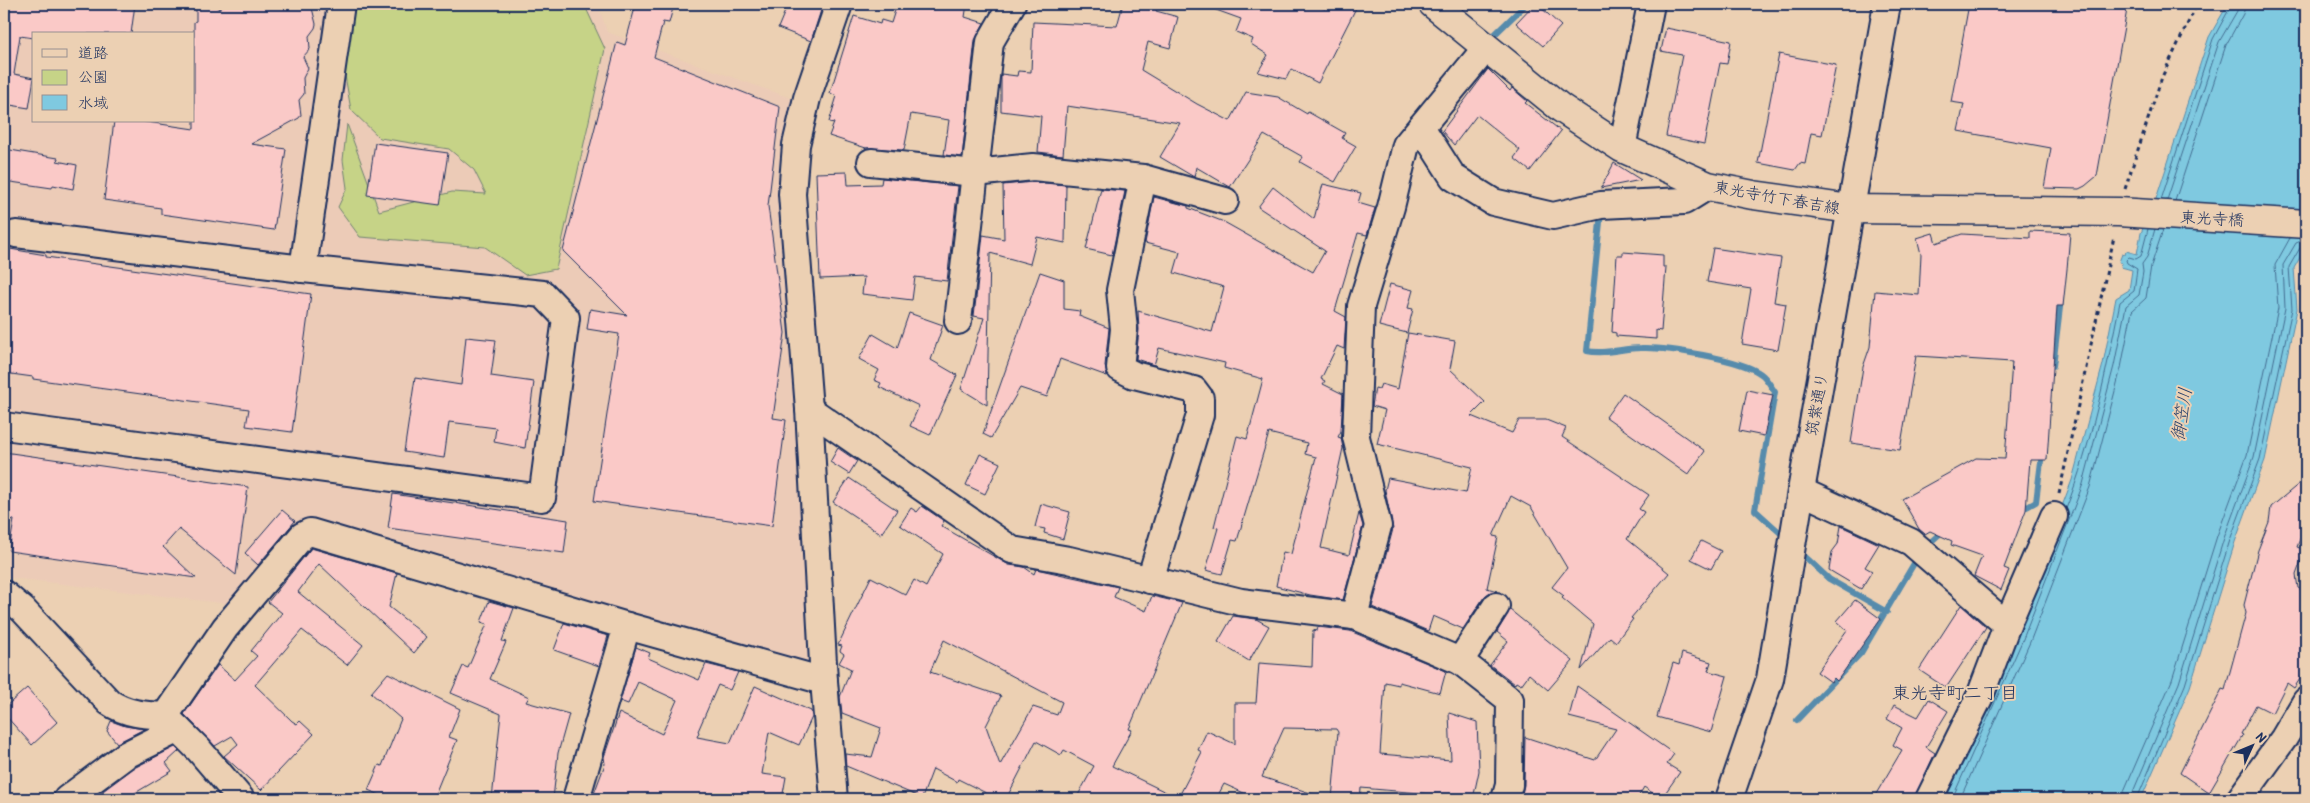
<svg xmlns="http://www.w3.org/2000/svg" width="2310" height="803" font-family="'Patrick Hand','Klee One',sans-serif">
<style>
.built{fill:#eccbb7;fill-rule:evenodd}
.green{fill:#c6d387;stroke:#708172}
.water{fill:#7fc9e0;stroke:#578bac}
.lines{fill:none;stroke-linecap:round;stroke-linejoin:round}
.shore{stroke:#436d92;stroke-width:1}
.stream{stroke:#578bac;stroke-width:6}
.building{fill:#fac9c7;stroke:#1b2f5e;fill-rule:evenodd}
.minor-casing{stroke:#1b2f5e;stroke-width:30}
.major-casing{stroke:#1b2f5e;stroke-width:31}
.path{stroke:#1b2f5e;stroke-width:3;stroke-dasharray:4 4;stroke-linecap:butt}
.minor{stroke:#ecd0b3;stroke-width:26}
.major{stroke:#ecd0b3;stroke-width:28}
.labels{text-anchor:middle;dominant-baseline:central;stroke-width:4;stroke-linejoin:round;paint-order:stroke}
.street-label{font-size:16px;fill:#1b2f5e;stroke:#ecd0b3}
.water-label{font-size:18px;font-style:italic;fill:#253e6b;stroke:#ecd0b3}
.neighbourhood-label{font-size:18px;fill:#1b2f5e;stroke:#ecd0b3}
</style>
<rect width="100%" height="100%" fill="#ecd0b3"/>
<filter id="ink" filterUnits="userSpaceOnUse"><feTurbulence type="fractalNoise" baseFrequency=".02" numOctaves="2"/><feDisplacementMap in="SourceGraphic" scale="10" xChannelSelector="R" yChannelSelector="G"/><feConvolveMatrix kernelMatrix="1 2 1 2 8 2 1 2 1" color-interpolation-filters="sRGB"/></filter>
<g filter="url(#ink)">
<path class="built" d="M4 4H598L607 32 796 100 813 672 308 520 229 604 4 577ZM34 34H194V121H34Z"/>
<polygon class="green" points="354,4 584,4 605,49 556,269 525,275 485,247 360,237 338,207 347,188 343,160 347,124 379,211 452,192 486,194 474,170 449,149 380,138 351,110 343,64"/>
<polygon class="water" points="2228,4 2306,4 2306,247 2294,268 2297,309 2265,460 2235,542 2190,687 2141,799 1939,799 2013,635 2072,480 2103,364 2116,298 2129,290 2132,270 2121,267 2122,263 2119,262 2122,254 2125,255 2126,251 2137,254 2141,233 2156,199 2209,37"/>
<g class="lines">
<g class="shore">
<polyline points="2161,200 2213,39 2232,4"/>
<polyline points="2167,200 2219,42 2237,11 2238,4"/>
<polyline points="2175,201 2226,45 2243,14 2246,4"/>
<path d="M2066 509C2092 443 2106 372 2120 302L2134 291 2137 269 2127 263 2126 260 2129 257 2136 259 2141 256 2148 229"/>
<polyline points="1952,799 2023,639 2083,484 2114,366 2126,306 2139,295 2143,272 2142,264 2147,257 2155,229"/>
<polyline points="1960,799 2030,642 2090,487 2121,368 2132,311 2146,298 2151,266 2163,230"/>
<polyline points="2123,799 2124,791 2172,680 2217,536 2247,455 2278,308 2275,265 2290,238"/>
<polyline points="2130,799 2179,683 2224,538 2254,457 2285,308 2283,265 2296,243 2306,239"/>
<polyline points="2137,799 2185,685 2230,540 2260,459 2292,309 2289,267 2300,248 2306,245"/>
</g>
<g class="stream">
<polyline points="1489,40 1526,4"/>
<path d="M1601 212 1587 351C1605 355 1622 348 1641 348 1666 347 1741 359 1761 374 1767 378 1771 387 1775 392L1755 510 1786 538"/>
<polyline points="2053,366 2061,299"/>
<polyline points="2019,507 2027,507 2036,502 2042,453"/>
<polyline points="1925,547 1944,530"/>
<polyline points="1798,550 1829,579 1887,612"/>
<polyline points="1797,720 1861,653 1919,555"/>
</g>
</g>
<g class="building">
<polygon points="4,4 135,4 131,34 34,34 34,38 20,36 14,74 34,78 29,108 4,104"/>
<polygon points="196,4 213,4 219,9 226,4 311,4 316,24 315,28 309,36 310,49 303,57 308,68 303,78 304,94 299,100 301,115 299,118 251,144 286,149 274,230 161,214 161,208 104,200 114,121 140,121 194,129 194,22 196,21"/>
<polygon points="636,4 674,4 669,23 663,22 654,57 780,107 768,206 785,333 773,418 786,420 772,526 594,501 619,334 587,329 590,309 627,315 563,251 617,42 625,45"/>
<polygon points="788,4 823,4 811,41 778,28"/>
<polygon points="897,4 967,4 965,17 984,23 975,40 962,157 944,155 949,120 911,114 904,150 866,148 829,136 834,123 829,122 837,96 830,93 854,16 880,24 881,20 891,23"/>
<polygon points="1123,4 1158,4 1156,11 1178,17 1170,48 1148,42 1141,70 1197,104 1230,121 1246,92 1278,97 1307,114 1308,112 1345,133 1342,138 1356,146 1335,182 1300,162 1303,157 1264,135 1230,187 1196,167 1194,177 1160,157 1180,123 1067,106 1063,155 1038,152 1041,116 1001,111 1001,74 1017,76 1018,71 1031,72 1033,22 1117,26"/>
<polygon points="1205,4 1313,4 1325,9 1327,4 1358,4 1318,83 1291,69 1286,79 1258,72 1268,55 1251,44 1253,39 1236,32 1241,19 1205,6"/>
<polygon points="1534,4 1537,4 1561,26 1543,46 1516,23"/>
<polygon points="1969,4 2128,4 2097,176 2085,186 2079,189 2044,188 2051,148 1958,131 1964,104 1951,102"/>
<polygon points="1666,28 1731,41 1727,64 1720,63 1704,144 1666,136 1682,55 1661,51"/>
<polygon points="1779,54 1836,65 1822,135 1811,133 1805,164 1800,163 1795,170 1758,163"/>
<polygon points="1488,69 1510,91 1512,88 1527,101 1525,103 1561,131 1530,171 1514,158 1520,150 1477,115 1454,145 1442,131"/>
<polygon points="375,143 448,153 440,205 367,195"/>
<polygon points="4,149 58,158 57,161 77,165 73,189 53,185 52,188 4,181"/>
<polygon points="1614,163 1641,180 1601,188"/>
<polygon points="847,172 848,185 881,184 882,178 958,186 947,281 915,277 912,300 862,294 864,277 820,279 816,173"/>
<polygon points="1033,182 1066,185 1065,243 1037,237 1030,264 990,253 987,405 961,389 984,318 974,316 983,235 1004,239 1003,185"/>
<polygon points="1323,184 1361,193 1358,203 1375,208 1367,235 1358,233 1335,311 1346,317 1344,349 1337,346 1321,379 1325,381 1323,384 1343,394 1341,431 1338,437 1341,438 1343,448 1321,548 1349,555 1359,513 1363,526 1343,600 1310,595 1276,586 1283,552 1291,554 1316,457 1305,454 1307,443 1269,433 1237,541 1232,540 1222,574 1206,570 1218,528 1214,527 1237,436 1247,439 1263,379 1224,368 1225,363 1159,348 1154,365 1136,359 1139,330 1138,311 1212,332 1224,287 1174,273 1180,252 1145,243 1154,197 1188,206 1188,208 1224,222 1313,272 1325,251 1258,207 1273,187 1314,219"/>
<polygon points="1101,189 1125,191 1112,255 1086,249"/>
<polygon points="2030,231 2070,233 2067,269 2063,306 2057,306 2047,460 2030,460 2026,510 2004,568 2009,570 2001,590 1974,576 1982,556 1951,545 1952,541 1930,531 1925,534 1919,529 1902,499 1976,458 2005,459 2012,362 1916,356 1900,450 1851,443 1863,367 1870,347 1875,291 1919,295 1921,254 1917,238 1933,233 1936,243 1962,234 2030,238"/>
<polygon points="4,248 46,255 46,257 311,294 292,432 246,426 249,409 33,379 33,377 4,373"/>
<polygon points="1713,248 1781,258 1774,302 1786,304 1778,350 1742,344 1751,289 1707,282"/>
<polygon points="1623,252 1663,255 1663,267 1666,267 1661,331 1656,330 1656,339 1616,336 1616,333 1612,332 1617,255 1623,255"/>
<polygon points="1040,272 1064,280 1064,309 1080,311 1079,316 1109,328 1105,366 1107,376 1060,359 1047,397 1020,388 991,438 983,434"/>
<polygon points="1390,284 1413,290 1408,308 1413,309 1407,333 1379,326"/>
<polygon points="909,313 943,325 931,360 957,375 930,435 910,426 919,406 879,387 881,383 874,380 879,370 859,359 873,334 897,348"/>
<polygon points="1408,333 1455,341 1450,369 1485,402 1471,416 1512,433 1519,420 1546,420 1566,428 1562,437 1649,495 1639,509 1644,512 1627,539 1669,573 1631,618 1633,619 1616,642 1610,637 1581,670 1593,624 1562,598 1564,596 1552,587 1567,568 1531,507 1511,496 1493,536 1498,537 1487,588 1497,591 1490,592 1484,597 1463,629 1433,616 1428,631 1372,607 1393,529 1385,490 1388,478 1466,493 1472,467 1377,444 1385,410 1372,406 1375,388 1379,389 1381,384 1398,389"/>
<polygon points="466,337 496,340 491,376 534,382 525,448 494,442 496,428 449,422 444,458 404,452 415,378 461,385"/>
<polygon points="1747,390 1773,395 1764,436 1739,431"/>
<polygon points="1623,393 1705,451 1688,475 1606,417"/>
<polygon points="838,448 857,461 849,474 830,462"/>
<polygon points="4,452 248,487 236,575 179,529 163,547 196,578 9,551 14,520 4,518"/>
<polygon points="980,454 1000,463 985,494 966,485"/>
<polygon points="849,478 897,510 881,534 833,502"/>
<polygon points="2306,478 2306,523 2297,547 2305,550 2296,575 2298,588 2306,592 2306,670 2294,688 2287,683 2272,713 2256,705 2241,734 2243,735 2209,793 2180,773 2222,689 2225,690 2246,613 2244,605 2258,550 2269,522 2271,507"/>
<polygon points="393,494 568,520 564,553 388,528"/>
<polygon points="1041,504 1070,512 1063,539 1044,533 1045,529 1035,527"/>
<path d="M922 506 944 521 941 526 1009 565 1024 567 1034 574 1036 569 1118 587 1114 597 1146 611 1152 596 1182 603 1129 729 1132 730 1112 766 1178 798 1202 752 1198 750 1207 731 1235 744V703H1256L1259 663 1312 667 1313 630 1317 631 1318 627 1350 631 1446 671 1440 693 1399 682V685L1385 682 1380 754 1451 760 1449 713 1477 722 1479 771 1473 799H1442L1443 795 1361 788 1360 799H1332L1338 732 1336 729 1284 728 1262 777 1319 796 1318 799H1257L1224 784 1216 799H1076L1094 766 1064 750 1061 755 1036 741 1006 799H998L958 779 957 782 933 769 922 798 846 766 845 754 872 757 881 728 842 713 840 697 851 669 839 663 844 654 840 651 842 646 838 645 871 577 906 595 914 580 926 587 943 554 900 525 911 508 917 512ZM944 640 1062 702 1057 715 1033 707 1000 765 986 726 1001 696 930 672Z"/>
<polygon points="282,510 295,521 258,565 245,553"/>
<polygon points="1841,526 1879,544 1865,567 1872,571 1861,589 1829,570 1832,552 1838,544"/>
<polygon points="1701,541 1721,551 1711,569 1691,559"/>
<polygon points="311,548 397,573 389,607 427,637 414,653 319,564 298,592 363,645 347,665 302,630 255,685 292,721 297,724 300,721 314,734 261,790 224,756 238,744 232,736 215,746 184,714 218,665 235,680 257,656 251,651 282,613 268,602"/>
<polygon points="1855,600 1881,619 1837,681 1834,678 1831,682 1817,672 1847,630 1837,621"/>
<polygon points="489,601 514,608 502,641 506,642 490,679 529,697 526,702 569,714 558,753 553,799 492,799 501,714 451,693 463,666 468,668 487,624 481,622"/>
<polygon points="1961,605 1986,627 1946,688 1919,670"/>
<polygon points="1510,610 1573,661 1548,690 1529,674 1521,685 1516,682 1515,684 1490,665 1508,641 1497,632"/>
<polygon points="1233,616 1256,619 1269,626 1249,661 1218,642"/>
<polygon points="564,623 608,636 599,666 554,650"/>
<polygon points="636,647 650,653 648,658 699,680 706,664 738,672 730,690 718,685 698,731 699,732 697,737 730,743 755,686 811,711 812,717 799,745 769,732 762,774 786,777 782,799 592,799 605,764 604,757 619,713 662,734 677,700 638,682 628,704 620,701"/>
<polygon points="1682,653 1711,662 1708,671 1727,676 1711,732 1657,717 1673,663 1679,665"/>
<polygon points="388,673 460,709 449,737 457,740 433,799 378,799 380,795 368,790 379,765 382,766 401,719 371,693"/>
<polygon points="1577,686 1674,754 1667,764 1680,772 1661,799 1644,787 1637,799 1521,798 1524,785 1525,737 1595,760 1616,729 1569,717"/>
<polygon points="27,688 57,722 32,745 4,714 4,708"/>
<polygon points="1929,699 1948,711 1926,747 1935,753 1914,799 1873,799 1902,750 1893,745 1902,728 1887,719 1894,705 1918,717"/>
<polygon points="111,721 125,726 144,729 117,743 107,731"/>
<polygon points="175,747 179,751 166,763 172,771 125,799 92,799 134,768"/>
</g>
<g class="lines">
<defs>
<g id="minor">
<polyline points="1421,127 1453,177 1493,202 1553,216 1601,205 1684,201 1708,186"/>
<polyline points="1622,148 1651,4"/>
<polyline points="871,162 975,173 1033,167 1143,178 1225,201"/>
<polyline points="1143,178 1120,290 1124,329 1120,368 1134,375 1194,390 1200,398 1200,415 1150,580"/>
<polyline points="16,234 303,269"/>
<polyline points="958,321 990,42 1012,4"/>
<polyline points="809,409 1012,550 1069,560 1241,602 1354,616"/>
<polyline points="4,426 542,498 566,318 543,294 303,269 341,4"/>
<polyline points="1801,491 1911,542 2007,625 1980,696 1929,799"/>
<path d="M4 594 23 610 109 702C126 714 145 715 165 716L225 628 302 536 310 532 627 626 824 681"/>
<polyline points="1496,606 1460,661 1510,700 1509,785 1505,799"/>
<polyline points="2007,625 2054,516"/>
<polyline points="1460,661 1354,616 1378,526 1356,437 1361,306 1391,207 1406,145 1486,48"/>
<polyline points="166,717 199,750 241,799"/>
<polyline points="67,799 126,755 178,729"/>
<polyline points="576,799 627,626"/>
<polyline points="834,799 824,681 809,409 792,194 796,145 807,98 839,4"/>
<polyline points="1729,799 1770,679 1801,491 1887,4"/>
<polyline points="2240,799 2284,738 2306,701"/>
</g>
<polyline id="major" points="1433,4 1561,108 1622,148 1708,186 1753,195 1850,209 2119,212 2306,224"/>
</defs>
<use href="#minor" class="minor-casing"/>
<use href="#major" class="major-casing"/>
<g class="path">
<polyline points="2125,189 2162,77 2197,4"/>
<polyline points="2059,494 2114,237"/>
</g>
<use href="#minor" class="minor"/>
<use href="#major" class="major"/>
</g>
</g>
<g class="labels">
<g class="street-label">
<text transform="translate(1777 197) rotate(10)">東光寺竹下春吉線</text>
<text transform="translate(2212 218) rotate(3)">東光寺橋</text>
<text transform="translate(1816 404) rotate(-80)">筑紫通り</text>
</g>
<g class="water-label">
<text transform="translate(2181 414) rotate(-81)">御笠川</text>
</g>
<g class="neighbourhood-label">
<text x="1955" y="692">東光寺町二丁目</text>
</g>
</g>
<rect width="2310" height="803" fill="none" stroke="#ecd0b3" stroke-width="20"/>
<rect x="10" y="10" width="2290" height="783" fill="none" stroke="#1b2f5e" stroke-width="2" filter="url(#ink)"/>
<rect x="32" y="32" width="162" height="90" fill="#ecd0b3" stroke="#989091"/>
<rect x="42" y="49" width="25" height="8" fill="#ecd0b3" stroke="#989091"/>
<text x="78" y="58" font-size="15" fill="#1b2f5e">道路</text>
<rect x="42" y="70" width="25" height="15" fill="#c6d387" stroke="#989091"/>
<text x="78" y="82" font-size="15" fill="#1b2f5e">公園</text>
<rect x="42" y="95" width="25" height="15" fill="#7fc9e0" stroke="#989091"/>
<text x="78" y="108" font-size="15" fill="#1b2f5e">水域</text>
<g transform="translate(2252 746) rotate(46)" stroke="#ecd0b3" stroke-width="4" paint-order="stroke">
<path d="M0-4L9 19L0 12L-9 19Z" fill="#1b2f5e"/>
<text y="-8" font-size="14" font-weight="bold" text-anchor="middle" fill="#1b2f5e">N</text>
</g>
</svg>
